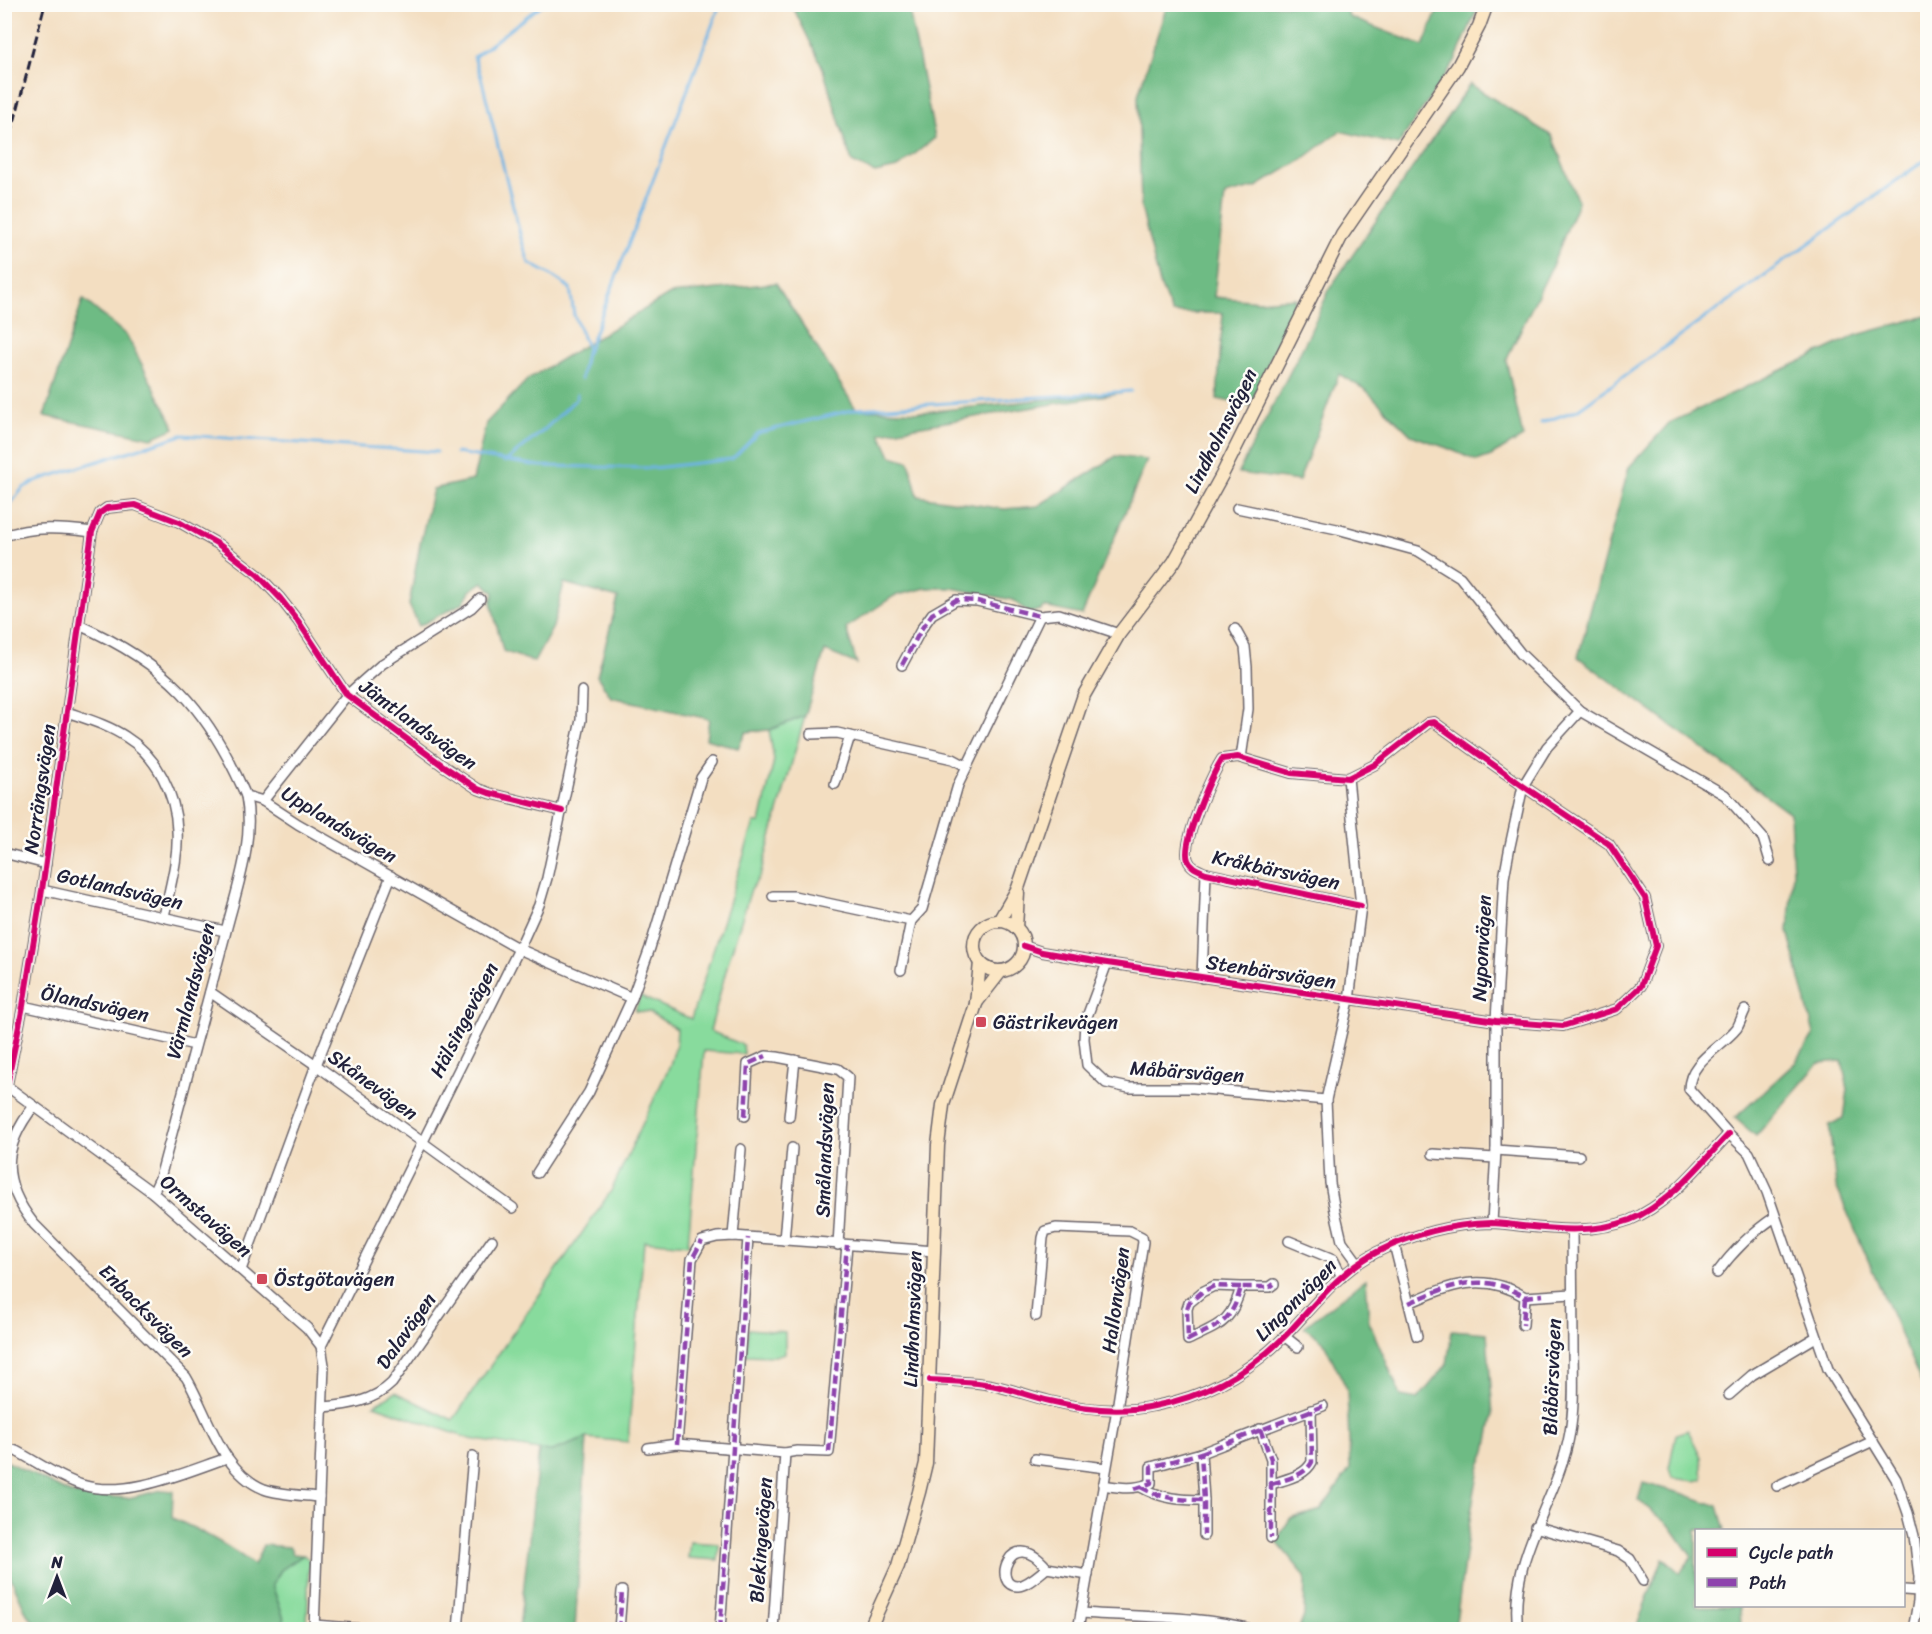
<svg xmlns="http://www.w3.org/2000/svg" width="1932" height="1634" font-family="Sriracha,sans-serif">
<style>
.green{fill:#88db9d;stroke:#557e6c;stroke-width:1.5}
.forest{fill:#6ebb84;stroke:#486e60;stroke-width:1.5}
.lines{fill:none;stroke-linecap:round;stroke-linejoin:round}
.stream{stroke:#6eb3e4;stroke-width:3}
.minor-casing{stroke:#6b646a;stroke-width:12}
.secondary-casing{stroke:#6b646a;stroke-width:15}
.minor{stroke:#fff;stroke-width:9}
.secondary{stroke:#fbe6c4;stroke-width:12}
.rail{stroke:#22223b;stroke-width:3;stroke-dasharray:9 4.5;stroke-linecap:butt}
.quiet{stroke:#8e44ad;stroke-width:4.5;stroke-dasharray:9 4.5;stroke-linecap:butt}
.cycleway-casing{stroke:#fdfcf7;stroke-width:10}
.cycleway{stroke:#d6006c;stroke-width:6}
.poi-dot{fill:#d1495b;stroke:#fdfcf7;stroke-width:2}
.labels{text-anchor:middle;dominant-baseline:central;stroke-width:5;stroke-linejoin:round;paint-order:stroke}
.street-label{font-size:20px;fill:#22223b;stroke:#fdfcf7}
.poi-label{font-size:20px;fill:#22223b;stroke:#fdfcf7;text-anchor:start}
</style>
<rect width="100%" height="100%" fill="#fdfcf7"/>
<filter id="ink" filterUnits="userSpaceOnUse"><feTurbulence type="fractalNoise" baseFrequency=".0167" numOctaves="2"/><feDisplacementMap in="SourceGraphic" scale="12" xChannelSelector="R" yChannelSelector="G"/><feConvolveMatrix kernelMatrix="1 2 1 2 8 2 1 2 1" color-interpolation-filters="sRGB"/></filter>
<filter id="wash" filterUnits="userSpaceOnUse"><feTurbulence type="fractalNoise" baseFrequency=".008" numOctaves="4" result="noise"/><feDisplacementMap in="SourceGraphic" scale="24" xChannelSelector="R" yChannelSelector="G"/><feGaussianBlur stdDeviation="1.35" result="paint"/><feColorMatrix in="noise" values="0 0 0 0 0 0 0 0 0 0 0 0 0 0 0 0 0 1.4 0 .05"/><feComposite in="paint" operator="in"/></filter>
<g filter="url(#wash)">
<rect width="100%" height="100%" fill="#f3dec1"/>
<g class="green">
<polygon points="805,716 760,876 751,889 728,963 710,1031 743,1045 744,1054 704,1051 688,1245 644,1241 628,1442 587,1438 552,1451 539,1450 470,1439 374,1405 395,1392 453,1420 611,1191 670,1065 676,1045 677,1029 649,1012 635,1011 640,996 691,1019 754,823 760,823 774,760 769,730"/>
<polygon points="748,1329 785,1332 785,1353 775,1356 746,1355"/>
<polygon points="1688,1430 1701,1457 1703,1479 1695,1481 1672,1478 1669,1468 1676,1434"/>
<polygon points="690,1542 719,1544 718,1560 688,1558"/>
<polygon points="303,1555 309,1559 307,1629 283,1629 284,1619 272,1585 281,1570"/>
</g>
<g class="forest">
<polygon points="792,5 908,5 935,138 897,168 875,173 852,162 822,66"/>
<polygon points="1167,5 1345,5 1349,17 1423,46 1440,5 1479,5 1455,61 1398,145 1340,131 1303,159 1256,187 1225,195 1214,297 1259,301 1296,298 1250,406 1217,399 1223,313 1172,313 1160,285 1141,207 1138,95"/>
<polygon points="1470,84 1552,136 1578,202 1552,266 1506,360 1523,437 1491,456 1477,461 1447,448 1411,435 1366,390 1339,374 1299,481 1238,473 1308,337 1330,288"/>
<polygon points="776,283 856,409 923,412 1131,391 880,433 891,456 909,461 918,496 1004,509 1038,506 1116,456 1147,460 1082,615 1044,607 1041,610 1029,613 1013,600 952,588 926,588 894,596 846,628 857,664 825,651 805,716 769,730 746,732 738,748 706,739 709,719 611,697 597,676 618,598 564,583 553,627 534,662 503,651 491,602 494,593 483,582 470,591 463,603 419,626 409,605 420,544 433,489 473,480 486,423 528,379 670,294"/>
<polygon points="83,299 127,336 175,428 152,438 44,416"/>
<polygon points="1927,316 1928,316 1927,1393 1920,1380 1836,1186 1829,1125 1844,1118 1848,1089 1842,1061 1819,1063 1756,1136 1735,1118 1796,1062 1814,1034 1788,931 1793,873 1790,813 1578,657 1629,467 1669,423 1857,335"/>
<polygon points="1366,1279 1369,1322 1401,1396 1418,1399 1447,1364 1452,1330 1487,1333 1493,1416 1486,1451 1479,1468 1471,1512 1455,1629 1299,1629 1304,1616 1305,1576 1276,1541 1290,1519 1321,1510 1350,1469 1347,1389 1323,1341 1304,1327"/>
<polygon points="587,1438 575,1629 519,1629 539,1450 552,1451"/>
<path d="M4 1460 72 1494 128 1498 162 1490 173 1491 172 1518C202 1531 228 1545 254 1565L263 1545 290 1547 293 1554 303 1555 281 1570 272 1585 284 1619 283 1629H40L27 1614 5 1565Z"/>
<polygon points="1643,1483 1684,1494 1718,1506 1725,1530 1696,1530 1696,1606 1740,1606 1741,1629 1631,1629 1636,1628 1663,1558 1680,1573 1692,1557 1671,1527 1638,1500"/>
</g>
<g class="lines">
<g class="stream">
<polyline points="543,4 474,57 481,77 521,238 529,263 551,275 570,288 574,315 587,347 581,379"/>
<polyline points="587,353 718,10"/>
<polyline points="1541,423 1577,410 1928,158"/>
<polyline points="456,453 540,466 654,468 732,459 758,433 856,409 1131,391"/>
<polyline points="505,462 544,430 577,398 577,394"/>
<polyline points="4,512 23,488 38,480 182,435 437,452"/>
</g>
</g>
</g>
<g filter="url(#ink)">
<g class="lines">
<defs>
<g id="minor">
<polyline points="1237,508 1337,529 1418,551 1460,577 1521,654 1580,711 1725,795 1763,838 1770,861"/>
<path d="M4 536C33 526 63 528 92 532"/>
<path d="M79 625C167 664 208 708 246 796L263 801 298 824 519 949 632 998 650 948 701 778 712 762"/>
<polyline points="1235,629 1245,647 1247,667 1248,709 1241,758"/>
<polyline points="902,665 922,628 932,614 956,600 977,601 1040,616 1059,614 1119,634"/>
<path d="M67 712C87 719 108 725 126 737 157 756 176 795 177 830 179 859 169 889 164 917"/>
<polyline points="811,734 837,733 953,759 966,766"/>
<polyline points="1348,778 1361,906 1349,1000 1326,1100 1330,1183 1335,1211 1342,1241 1358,1263"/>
<polyline points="835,784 850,736"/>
<polyline points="263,801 347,695 382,664 471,608 480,599"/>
<polyline points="4,853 46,864"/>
<polyline points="42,890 225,931"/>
<polyline points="773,896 794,896 911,921 922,909 958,785 1040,616"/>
<path d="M1024 946 1042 952 1107 963 1496 1021 1563 1026 1617 1009 1641 986 1656 946 1645 898 1609 844 1523 786 1434 722 1428 723 1374 765 1348 778 1291 773 1238 757 1222 759C1212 775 1181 843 1188 860 1191 868 1199 870 1206 873L1361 906"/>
<polyline points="1107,963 1085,1022 1084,1039 1087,1065 1106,1083 1129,1088 1193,1088 1326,1100"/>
<polyline points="901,970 911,921"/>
<polyline points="1202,978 1206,873"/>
<polyline points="210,992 316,1065 513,1208"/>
<polyline points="23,1006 195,1045"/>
<path d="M1745 1010C1742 1016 1740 1023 1737 1028 1721 1048 1689 1061 1689 1089L1729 1134 1749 1153 1767 1192 1828 1369 1896 1479 1908 1513 1914 1536 1919 1577 1918 1602 1913 1630"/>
<polyline points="4,1084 153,1193 307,1328 321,1346 324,1365 314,1630"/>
<polyline points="7,1085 23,1006 42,890 92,532 100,513 107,508 135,505 179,522 218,544 257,574 280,598 298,621 347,695 442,765 478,789 489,793 562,811"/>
<path d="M34 1106C1 1148 1 1182 34 1224L186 1377C208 1414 221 1472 264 1489 281 1495 301 1495 319 1497"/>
<polyline points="745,1116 748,1064 766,1056 777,1057 838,1069 848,1077 838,1245"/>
<polyline points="789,1117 795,1060"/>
<polyline points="1496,1150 1579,1156"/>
<polyline points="1433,1154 1495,1158"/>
<polyline points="537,1173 589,1092 632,998"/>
<path d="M153 1193 160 1178C182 1097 204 1016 225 935 236 890 255 842 246 796"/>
<polyline points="1492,1223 1496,1150 1496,1021 1504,878 1510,846 1523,786 1547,747 1580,711"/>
<polyline points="733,1236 741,1149"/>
<polyline points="784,1240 792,1148"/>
<polyline points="1289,1241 1333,1259 1342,1277"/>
<polyline points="1394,1244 1417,1336"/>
<polyline points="241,1270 316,1065 391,876"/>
<path d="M1717 1273C1734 1250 1751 1233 1775 1217"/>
<path d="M1241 1287 1214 1286 1202 1292 1189 1303 1187 1309 1188 1340C1220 1324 1231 1324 1241 1287H1270L1274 1284"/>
<polyline points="1525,1297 1572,1294"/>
<path d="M1409 1303C1450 1285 1484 1271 1525 1297L1523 1325"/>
<polyline points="1036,1316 1043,1238 1045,1231 1056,1228 1130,1231 1142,1237 1143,1242 1117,1409 1078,1630"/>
<polyline points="1284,1336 1298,1347"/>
<polyline points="321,1346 519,949 539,905 547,878 581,720 582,691"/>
<path d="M930 1380C948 1381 967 1381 985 1384 1007 1387 1028 1396 1050 1401 1083 1409 1121 1413 1154 1406 1204 1397 1248 1373 1284 1337 1314 1306 1338 1272 1377 1252 1413 1234 1451 1224 1491 1223 1501 1223 1512 1225 1522 1226 1559 1230 1595 1233 1630 1220 1670 1204 1700 1164 1729 1134"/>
<polyline points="1729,1395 1752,1375 1816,1337"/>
<path d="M324 1407C349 1405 374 1401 392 1383L492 1240"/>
<polyline points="1260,1429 1271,1459 1271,1538"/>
<polyline points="677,1444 692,1259 702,1241 717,1237 733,1236 935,1251"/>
<path d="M4 1447 16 1451C37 1462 59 1478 82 1485 127 1499 185 1472 227 1458"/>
<polyline points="648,1448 677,1444 785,1453 797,1451 829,1452 847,1245"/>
<polyline points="1201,1453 1323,1406"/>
<polyline points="1035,1459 1106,1468"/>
<path d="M1272 1484C1286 1479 1305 1476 1312 1462L1311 1410"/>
<path d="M1103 1485C1121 1488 1134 1490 1151 1483V1467L1201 1453 1204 1500"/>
<polyline points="1777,1486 1873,1441"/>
<path d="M1141 1487C1162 1499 1181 1500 1204 1500V1535"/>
<polyline points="1535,1527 1618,1551 1630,1559 1643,1581"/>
<path d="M1047 1568C1039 1574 1028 1585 1018 1586 991 1588 1009 1523 1047 1568L1088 1575"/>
<polyline points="1904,1590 1918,1591"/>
<path d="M1081 1613C1135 1617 1202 1615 1254 1630"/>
<polyline points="314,1625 376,1630"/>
<polyline points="458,1630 473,1456"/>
<polyline points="619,1630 622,1591"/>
<polyline points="720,1630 748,1238"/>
<polyline points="773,1630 785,1453"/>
<path d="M1518 1630C1508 1555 1558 1502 1570 1432 1575 1404 1573 1374 1573 1345 1573 1307 1572 1269 1572 1230"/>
</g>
<g id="secondary">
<polyline points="999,921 1018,888 1084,695 1119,634 1174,562 1222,475 1342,235 1458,66 1479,26 1487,4"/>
<circle cx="999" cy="946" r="25"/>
<polyline points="1016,928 1018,893"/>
<polyline points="976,1003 1001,971"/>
<polyline points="869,1630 898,1566 919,1492 926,1463 938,1145 943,1105 976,1004 980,962"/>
</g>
</defs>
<use href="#minor" class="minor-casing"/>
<use href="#secondary" class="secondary-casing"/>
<use href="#minor" class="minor"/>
<use href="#secondary" class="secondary"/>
<polyline class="rail" points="4,161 45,4"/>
<g class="quiet">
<polyline points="902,665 922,628 932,614 956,600 977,601 1040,616"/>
<polyline points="745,1116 748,1064 766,1056"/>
<path d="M1241 1287 1214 1286 1202 1292 1189 1303 1187 1309 1188 1340C1220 1324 1231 1324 1241 1287H1270L1274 1284"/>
<polyline points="1525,1297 1543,1295"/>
<path d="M1409 1303C1450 1285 1484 1271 1525 1297L1523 1325"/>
<polyline points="1260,1429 1271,1459 1271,1538"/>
<polyline points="677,1444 692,1259 702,1241"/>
<polyline points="829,1452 847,1245"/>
<polyline points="1201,1453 1323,1406"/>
<path d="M1272 1484C1286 1479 1305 1476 1312 1462L1311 1410"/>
<path d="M1141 1487C1162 1499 1181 1500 1204 1500V1535"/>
<polyline points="1134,1489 1151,1483 1151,1467 1201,1453 1204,1500"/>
<polyline points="619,1630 622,1591"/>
<polyline points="720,1630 748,1238"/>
</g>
<defs>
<g id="cycleway">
<path d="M1024 946 1042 952 1107 963 1496 1021 1563 1026 1617 1009 1641 986 1656 946 1645 898 1609 844 1523 786 1434 722 1428 723 1374 765 1348 778 1291 773 1238 757 1222 759C1212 775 1181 843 1188 860 1191 868 1199 870 1206 873L1361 906"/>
<polyline points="7,1085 23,1006 42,890 92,532 100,513 107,508 135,505 179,522 218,544 257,574 280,598 298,621 347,695 442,765 478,789 489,793 562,811"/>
<path d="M930 1380C948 1381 967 1381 985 1384 1007 1387 1028 1396 1050 1401 1083 1409 1121 1413 1154 1406 1204 1397 1248 1373 1284 1337 1314 1306 1338 1272 1377 1252 1413 1234 1451 1224 1491 1223 1501 1223 1512 1225 1522 1226 1559 1230 1595 1233 1630 1220 1670 1204 1700 1164 1729 1134"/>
</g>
</defs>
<use href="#cycleway" class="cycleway-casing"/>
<use href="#cycleway" class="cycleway"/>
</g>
</g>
<g class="poi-dot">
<rect x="975" y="1016" width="12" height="12" rx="3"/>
<rect x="256" y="1273" width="12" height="12" rx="3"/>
</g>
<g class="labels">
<g class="street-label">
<text transform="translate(1221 431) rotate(-63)">Lindholmsvägen</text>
<text transform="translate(418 725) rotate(36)">Jämtlandsvägen</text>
<text transform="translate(40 789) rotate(-82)">Norrängsvägen</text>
<text transform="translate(339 825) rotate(31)">Upplandsvägen</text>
<text transform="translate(1276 870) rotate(12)">Kråkbärsvägen</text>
<text transform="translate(120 889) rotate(13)">Gotlandsvägen</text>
<text transform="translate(1482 948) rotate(-87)">Nyponvägen</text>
<text transform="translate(1271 972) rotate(9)">Stenbärsvägen</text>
<text transform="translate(191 991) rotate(-75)">Värmlandsvägen</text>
<text transform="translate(95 1004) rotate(12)">Ölandsvägen</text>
<text transform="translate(464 1020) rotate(-63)">Hälsingevägen</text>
<text transform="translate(1187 1072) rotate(4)">Måbärsvägen</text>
<text transform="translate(373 1085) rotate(36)">Skånevägen</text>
<text transform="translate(825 1150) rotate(-88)">Smålandsvägen</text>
<text transform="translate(206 1216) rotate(41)">Ormstavägen</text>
<text transform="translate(1116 1300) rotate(-82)">Hallonvägen</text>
<text transform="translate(1296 1300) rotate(-45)">Lingonvägen</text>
<text transform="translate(146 1311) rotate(45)">Enbacksvägen</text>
<text transform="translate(913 1319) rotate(-88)">Lindholmsvägen</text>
<text transform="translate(406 1331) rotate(-55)">Dalavägen</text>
<text transform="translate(1552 1377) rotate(-88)">Blåbärsvägen</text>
<text transform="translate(761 1540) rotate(-86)">Blekingevägen</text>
</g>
<g class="poi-label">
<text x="993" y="1022">Gästrikevägen</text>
<text x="274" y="1279">Östgötavägen</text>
</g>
</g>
<rect width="1932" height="1634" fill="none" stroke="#fdfcf7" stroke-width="24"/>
<rect x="1695" y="1529" width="210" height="78" fill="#fdfcf7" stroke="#a5a5ac" stroke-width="1.5"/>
<rect x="1707" y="1548" width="30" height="9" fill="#d6006c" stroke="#a5a5ac" stroke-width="1.5"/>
<text x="1749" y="1559" font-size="18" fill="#22223b">Cycle path</text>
<rect x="1707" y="1578" width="30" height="9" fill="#8e44ad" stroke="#a5a5ac" stroke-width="1.5"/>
<text x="1749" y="1589" font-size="18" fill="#22223b">Path</text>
<g transform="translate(57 1577)" stroke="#fdfcf7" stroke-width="4.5" paint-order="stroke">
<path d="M0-4.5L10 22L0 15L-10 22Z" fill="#22223b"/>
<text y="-9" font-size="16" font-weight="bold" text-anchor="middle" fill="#22223b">N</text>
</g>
</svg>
